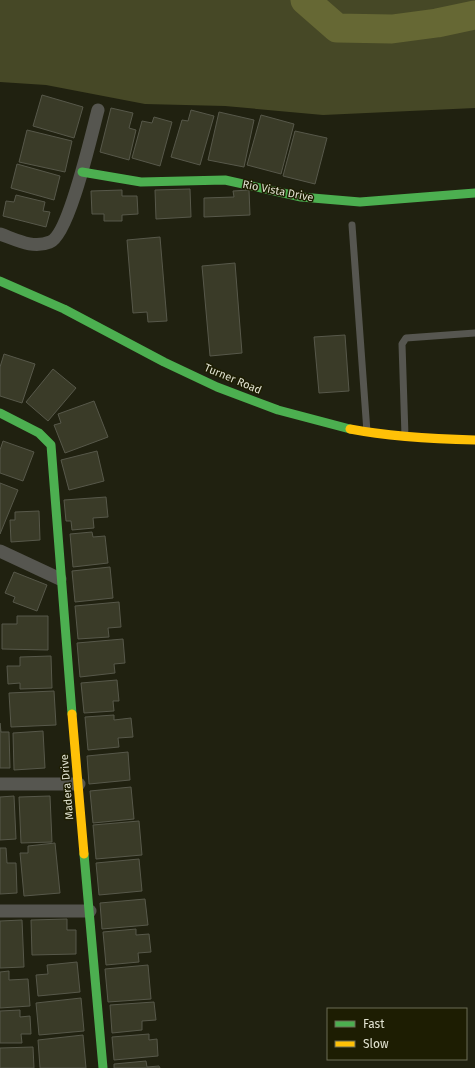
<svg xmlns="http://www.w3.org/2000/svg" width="475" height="1068" font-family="'Fira Sans',sans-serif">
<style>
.green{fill:#464826}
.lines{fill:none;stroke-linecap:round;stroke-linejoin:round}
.river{stroke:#666834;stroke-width:29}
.building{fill:#3a3b28;stroke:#57584a}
.lane{stroke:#565650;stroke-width:7}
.street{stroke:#565650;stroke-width:13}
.fast{stroke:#4caf50;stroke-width:9}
.slow{stroke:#ffc107;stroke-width:9}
.labels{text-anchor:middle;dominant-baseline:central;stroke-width:3;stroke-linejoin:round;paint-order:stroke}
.street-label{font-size:11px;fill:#e1e2d1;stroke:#1d1d02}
</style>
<rect width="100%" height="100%" fill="#202110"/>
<polygon class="green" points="0,0 475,0 475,108 323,115 225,106 145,104 46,85 0,82"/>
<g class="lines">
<polyline class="river" points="305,0 337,28 392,29 437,23 475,15"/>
</g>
<g class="building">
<polygon points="42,95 83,107 74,138 33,126"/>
<polygon points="111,108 133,113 129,128 136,130 129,160 100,152"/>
<polygon points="191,110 214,116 200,165 171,157 182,120 188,121"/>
<polygon points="219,112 254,120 244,167 208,160"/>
<polygon points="261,115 294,124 281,174 247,165"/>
<polygon points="154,117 172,122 160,166 132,158 142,121 152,123"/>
<polygon points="27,130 72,141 65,172 19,162"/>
<polygon points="295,131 327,138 315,184 283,176"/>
<polygon points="17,164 60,176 54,200 11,188"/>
<polygon points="190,189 191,217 156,219 155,190"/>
<polygon points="122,190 122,196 137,196 138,214 122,215 122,221 104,221 104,214 92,214 91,191"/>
<polygon points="249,190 250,215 204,217 204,198 234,197 233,191"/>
<polygon points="16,195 45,202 43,211 50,212 46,227 3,216 6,201 14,202"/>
<polygon points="160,237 167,321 148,322 147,312 133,313 127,240"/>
<polygon points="235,263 242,353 210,356 202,266"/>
<polygon points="345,335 349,391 319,393 314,337"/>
<polygon points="4,354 35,364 22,403 0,396 0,367"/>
<polygon points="53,369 76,388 48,421 26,402"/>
<polygon points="94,401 108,437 65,453 54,425 61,423 58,414"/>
<polygon points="3,441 34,452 23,481 0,473 0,450"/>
<polygon points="97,451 104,481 69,490 61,460"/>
<polygon points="0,483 18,490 0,534"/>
<polygon points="106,497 108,517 93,518 94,528 72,530 71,521 66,521 64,500"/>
<polygon points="39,511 40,540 11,542 10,520 15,520 15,512"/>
<polygon points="92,532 93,537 105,536 108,563 73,567 70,534"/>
<polygon points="110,567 113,598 75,602 72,571"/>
<polygon points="14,572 47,585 37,611 13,602 15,597 5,593"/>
<polygon points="119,602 121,627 108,628 109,637 78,639 75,606"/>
<polygon points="17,616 48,616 48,650 2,649 2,624 17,624"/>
<polygon points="123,639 125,663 114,664 115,673 80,677 77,643"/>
<polygon points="51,656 52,688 20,689 20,683 8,684 7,666 20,666 20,657"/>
<polygon points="117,680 119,701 113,701 114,711 84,713 81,683"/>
<polygon points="54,691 56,725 11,727 9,693"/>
<polygon points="114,715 114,720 131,718 133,737 118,738 119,747 88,750 85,717"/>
<polygon points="0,723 1,732 9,732 10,768 0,768"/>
<polygon points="43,731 45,768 14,770 13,733"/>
<polygon points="128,752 130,780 89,784 87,756"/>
<polygon points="131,787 134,819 93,823 90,791"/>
<polygon points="14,796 16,839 0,840 0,797"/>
<polygon points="50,796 52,842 21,843 19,797"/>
<polygon points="139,821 142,855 96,859 93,825"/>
<polygon points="55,843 60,893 24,896 20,853 28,853 28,846"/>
<polygon points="0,848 6,848 7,863 16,863 17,893 0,894"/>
<polygon points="139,859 142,891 99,895 96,863"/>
<polygon points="145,899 148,925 102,929 100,903"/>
<polygon points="67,919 67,930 76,930 76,954 32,955 31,920"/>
<polygon points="22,920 24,967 0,968 0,921"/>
<polygon points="136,929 136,935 149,934 151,952 138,953 139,962 106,965 103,932"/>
<polygon points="77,962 80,992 38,996 36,975 48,974 47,965"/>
<polygon points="148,965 151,999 108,1002 105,969"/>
<polygon points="9,971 9,980 28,979 30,1006 0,1008 0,972"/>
<polygon points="81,998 84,1031 39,1035 36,1003"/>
<polygon points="154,1002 156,1020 142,1021 142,1030 112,1033 110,1005"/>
<polygon points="20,1010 20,1017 30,1016 31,1034 21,1034 22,1043 0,1043 0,1011"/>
<polygon points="149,1034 149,1040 157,1039 158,1056 114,1060 112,1037"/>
<polygon points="83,1035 86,1068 40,1068 38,1040"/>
<polygon points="33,1047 34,1068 0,1068 0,1048"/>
<polygon points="146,1061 147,1067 159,1066 160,1068 114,1068 114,1064"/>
</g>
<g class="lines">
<g class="lane">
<polyline points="352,225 367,432"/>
<polyline points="405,436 402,344 406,338 475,333"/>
</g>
<g class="street">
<path d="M0 234C17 240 33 249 50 242 69 235 92 132 98 110"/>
<polyline points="0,551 60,579"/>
<polyline points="0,784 79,784"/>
<polyline points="0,911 90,911"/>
</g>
<g class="fast">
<polyline points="82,172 141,182 225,180 301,197 360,202 475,193"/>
<polyline points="0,281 64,309 164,362 217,387 278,410 350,429"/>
<polyline points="0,413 39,433 51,445 72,714"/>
<polyline points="84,854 103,1068"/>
</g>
<g class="slow">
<path d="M350 429C392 437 433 439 475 440"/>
<polyline points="72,714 84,854"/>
</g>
</g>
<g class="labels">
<g class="street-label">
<text transform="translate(278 191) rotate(11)">Rio Vista Drive</text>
<text transform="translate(233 379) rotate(23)">Turner Road</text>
<text transform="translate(67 787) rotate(-95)">Madera Drive</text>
</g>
</g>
<rect x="327" y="1008" width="140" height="52" fill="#1d1d02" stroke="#6b6c55"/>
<rect x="335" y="1021" width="20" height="6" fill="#4caf50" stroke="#6b6c55"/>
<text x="363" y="1028" font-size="12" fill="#e1e2d1">Fast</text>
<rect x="335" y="1041" width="20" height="6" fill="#ffc107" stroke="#6b6c55"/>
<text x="363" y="1048" font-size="12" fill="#e1e2d1">Slow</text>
</svg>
